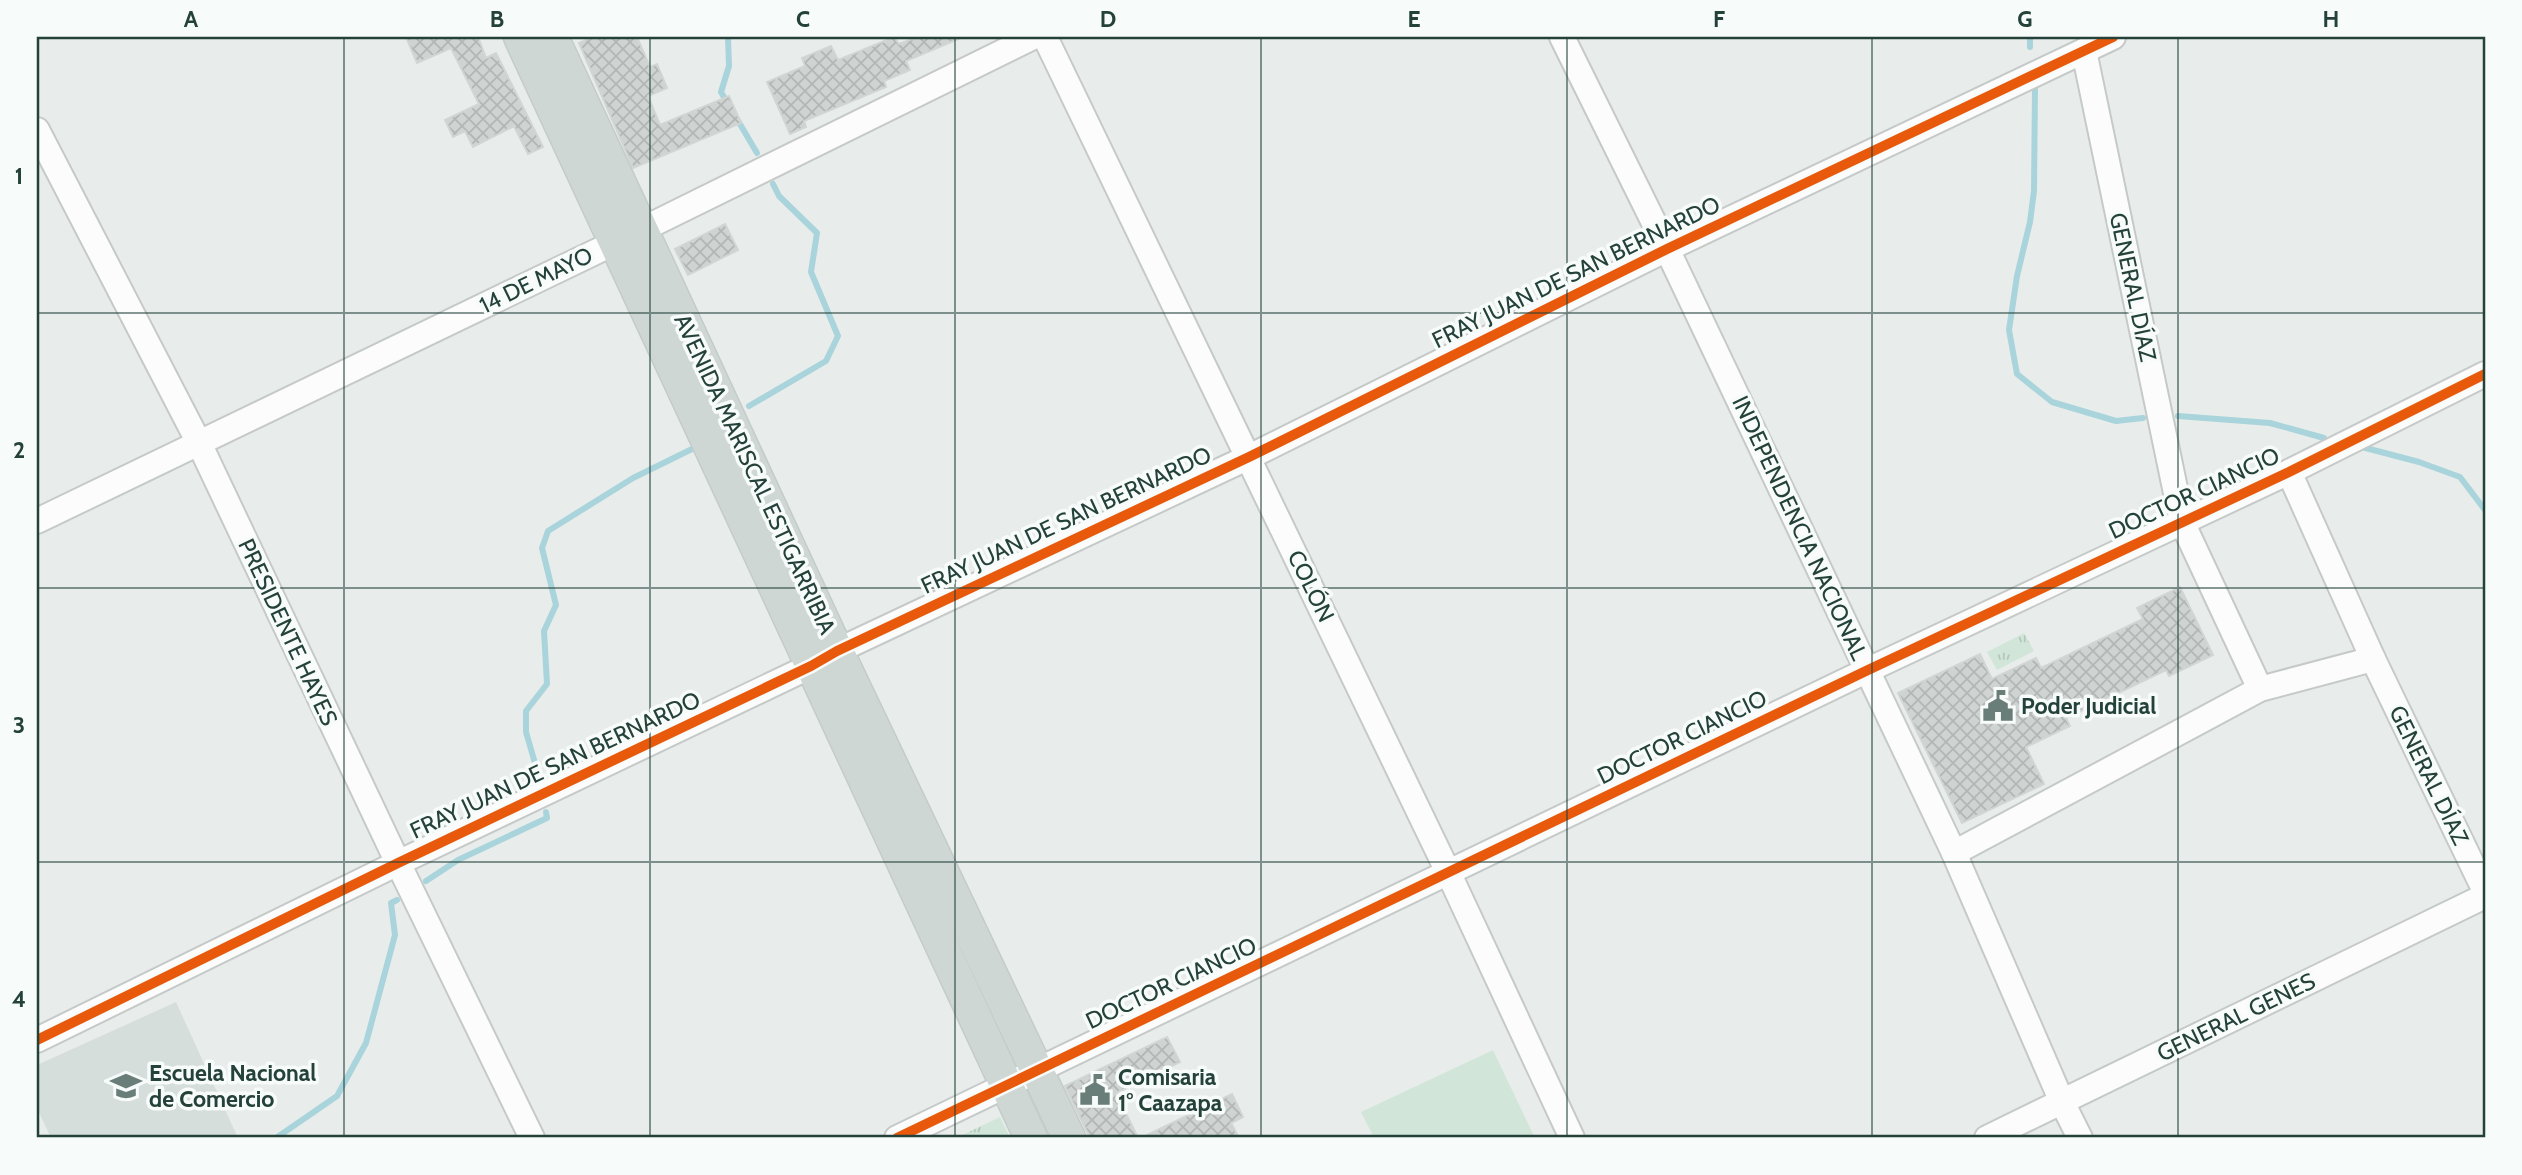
<svg xmlns="http://www.w3.org/2000/svg" width="2522" height="1175" font-family="Cabin,sans-serif">
<style>
.built{fill:#d6dedb}
.grass{fill:#d1e6d8}
.park{fill:url(#park-tufts)}
.lines{fill:none;stroke-linecap:round;stroke-linejoin:round}
.stream{stroke:#a9d4db;stroke-width:6}
.building{fill:url(#building-cross-hatch);stroke:#d1d6d4;stroke-width:2}
.minor-casing{stroke:#c5cac8;stroke-width:28}
.major-casing{stroke:#c3ccc9;stroke-width:35}
.minor{stroke:#fcfcfc;stroke-width:24}
.major{stroke:#cfd7d5;stroke-width:32}
.cycleway-casing{stroke:#f7fbf9;stroke-width:15}
.cycleway{stroke:#e8590c;stroke-width:10}
.grid{fill:none;stroke:#24423a;stroke-width:2;stroke-opacity:0.55}
.labels{text-anchor:middle;dominant-baseline:central;stroke-width:7;stroke-linejoin:round;paint-order:stroke}
.street-label{font-size:23px;fill:#24423a;stroke:#f7fbf9}
.poi-label{font-size:23px;font-weight:bold;fill:#24423a;stroke:#f7fbf9;text-anchor:start}
.neatline{fill:none;stroke:#24423a;stroke-width:2.5}
.grid-label{font-size:23px;text-anchor:middle;font-weight:bold;fill:#24423a}
</style>
<defs>
<pattern id="park-tufts" width="24" height="20" patternUnits="userSpaceOnUse" patternTransform="scale(1.75)"><rect width="24" height="20" fill="#d1e6d8"/><path d="M3 7l-1-3M5 7V3M7 7l1-3M15 17l-1-3M17 17v-4M19 17l1-3" fill="none" stroke="#b3c6ba"/></pattern>
<pattern id="building-cross-hatch" width="8" height="8" patternUnits="userSpaceOnUse" patternTransform="scale(1.75)"><rect width="8" height="8" fill="#cfd4d2"/><path d="M0 0l8 8M0 8l8-8" fill="none" stroke="#b2b7b5"/></pattern>
</defs>
<rect width="100%" height="100%" fill="#e8edeb"/>
<polygon class="built" points="176,1002 238,1138 51,1138 37,1108 37,1065"/>
<polygon class="grass" points="1493,1050 1535,1138 1374,1138 1361,1112"/>
<g class="park">
<polygon points="2024,633 2034,651 1997,670 1987,652"/>
<polygon points="1000,1117 1010,1138 956,1138"/>
</g>
<g class="lines">
<g class="stream">
<polyline points="728,37 729,66 721,92 728,104"/>
<polyline points="2030,47 2030,37"/>
<polyline points="2035,88 2034,191 2030,222 2017,276 2009,330 2017,374 2052,402 2116,421 2143,418"/>
<polyline points="737,119 757,153"/>
<polyline points="749,406 826,361 838,336 811,272 817,233 779,196 773,184"/>
<polyline points="2178,416 2270,423 2324,438"/>
<polyline points="2358,446 2419,462 2460,477 2485,510"/>
<polyline points="539,777 526,732 526,711 547,684 544,631 556,605 542,548 548,531 633,478 692,449"/>
<polyline points="426,881 458,860 547,818 546,812"/>
<polyline points="276,1138 337,1096 366,1043 395,935 391,903 397,900"/>
</g>
</g>
<g class="building">
<polygon points="406,37 478,37 486,58 496,53 543,147 528,154 514,126 473,147 465,131 453,137 445,120 479,104 451,48 417,63"/>
<polygon points="593,37 637,37 650,67 657,64 667,88 648,96 660,125 729,96 741,123 633,168 579,43"/>
<polygon points="894,37 899,44 917,37 963,37 906,61 910,70 884,81 886,87 804,121 806,127 790,134 767,82 805,66 802,58 831,46 838,60"/>
<polygon points="725,224 738,250 688,275 675,249"/>
<polygon points="2180,587 2213,655 2169,676 2166,670 2066,718 2070,726 2026,747 2044,784 1962,823 1898,693 1980,654 1992,679 2036,658 2041,668 2143,619 2137,608"/>
<polygon points="1167,1037 1180,1062 1116,1093 1138,1138 1090,1138 1065,1086"/>
<polygon points="1232,1094 1243,1117 1231,1123 1239,1138 1141,1138"/>
</g>
<g class="lines">
<defs>
<g id="minor">
<polyline points="1045,37 1449,874 1572,1138"/>
<polyline points="1562,37 1667,249 1954,853 2062,1102 2080,1138"/>
<polyline points="2084,51 2182,522 2260,689"/>
<polyline points="37,130 199,443 398,863 532,1138"/>
<polyline points="2289,472 2373,659 2485,891"/>
<polyline points="37,521 641,230 1033,37"/>
<polyline points="1954,853 2260,689 2373,659"/>
<polyline points="37,1040 398,863 811,666 837,651 1249,457 1667,249 2113,37"/>
<polyline points="897,1138 1868,670 2289,472 2485,374"/>
<polyline points="1987,1138 2485,896"/>
</g>
<g id="major">
<polyline points="520,37 1031,1138"/>
<polyline points="552,37 837,651 1069,1138"/>
</g>
</defs>
<use href="#minor" class="minor-casing"/>
<use href="#major" class="major-casing"/>
<use href="#minor" class="minor"/>
<use href="#major" class="major"/>
<defs>
<g id="cycleway">
<polyline points="37,1040 398,863 811,666 837,651 1249,457 1667,249 2113,37"/>
<polyline points="897,1138 1868,670 2289,472 2485,374"/>
</g>
</defs>
<use href="#cycleway" class="cycleway-casing"/>
<use href="#cycleway" class="cycleway"/>
</g>
<path class="grid" d="M344 37V1138M650 37V1138M955 37V1138M1261 37V1138M1567 37V1138M1872 37V1138M2178 37V1138M37 313H2485M37 588H2485M37 862H2485"/>
<defs>
<symbol id="civic-bare" viewBox="-9 -9 18 18"><path d="M-.6-6.5H3V-4.5H.6V-3L4-1V1h2V6H-6V1h2V-1L-.6-3ZM-1.2 2.5V6h2.4V2.5Z" fill="#697e78" stroke="#f7fbf9" stroke-width="2.5" paint-order="stroke"/></symbol>
<symbol id="school-bare" viewBox="-9 -9 18 18"><path d="M0-5L7-2L0 1L-7-2ZM-4 1L0 2.5L4 1V4Q0 6-4 4Z" fill="#697e78" stroke="#f7fbf9" stroke-width="2.5" paint-order="stroke"/></symbol>
</defs>
<g fill-rule="evenodd">
<use href="#civic-bare" x="1976" y="684" width="44" height="44"/>
<use href="#school-bare" x="104" y="1064" width="44" height="44"/>
<use href="#civic-bare" x="1073" y="1068" width="44" height="44"/>
</g>
<g class="labels">
<g class="street-label">
<text transform="translate(1576 272) rotate(-26)">FRAY JUAN DE SAN BERNARDO</text>
<text transform="translate(536 280) rotate(-26)">14 DE MAYO</text>
<text transform="translate(2133 287) rotate(78)">GENERAL DÍAZ</text>
<text transform="translate(755 474) rotate(65)">AVENIDA MARISCAL ESTIGARRIBIA</text>
<text transform="translate(2194 493) rotate(-25)">DOCTOR CIANCIO</text>
<text transform="translate(1066 520) rotate(-25)">FRAY JUAN DE SAN BERNARDO</text>
<text transform="translate(1800 528) rotate(65)">INDEPENDENCIA NACIONAL</text>
<text transform="translate(1311 586) rotate(64)">COLÓN</text>
<text transform="translate(288 632) rotate(65)">PRESIDENTE HAYES</text>
<text transform="translate(1682 737) rotate(-26)">DOCTOR CIANCIO</text>
<text transform="translate(555 765) rotate(-25)">FRAY JUAN DE SAN BERNARDO</text>
<text transform="translate(2429 775) rotate(64)">GENERAL DÍAZ</text>
<text transform="translate(1171 983) rotate(-25)">DOCTOR CIANCIO</text>
<text transform="translate(2236 1017) rotate(-26)">GENERAL GENES</text>
</g>
<g class="poi-label">
<text x="2021" y="706">Poder Judicial</text>
<text x="149" y="1073">Escuela Nacional<tspan x="149" dy="26">de Comercio</tspan></text>
<text x="1118" y="1077">Comisaria<tspan x="1118" dy="26">1° Caazapa</tspan></text>
</g>
</g>
<rect width="2522" height="1175" fill="none" stroke="#f7fbf9" stroke-width="77"/>
<rect x="38" y="38" width="2446" height="1098" class="neatline"/>
<g class="grid-label">
<text x="191" y="27">A</text>
<text x="497" y="27">B</text>
<text x="803" y="27">C</text>
<text x="1108" y="27">D</text>
<text x="1414" y="27">E</text>
<text x="1719" y="27">F</text>
<text x="2025" y="27">G</text>
<text x="2331" y="27">H</text>
<text x="19" y="184">1</text>
<text x="19" y="458">2</text>
<text x="19" y="733">3</text>
<text x="19" y="1007">4</text>
</g>
</svg>
